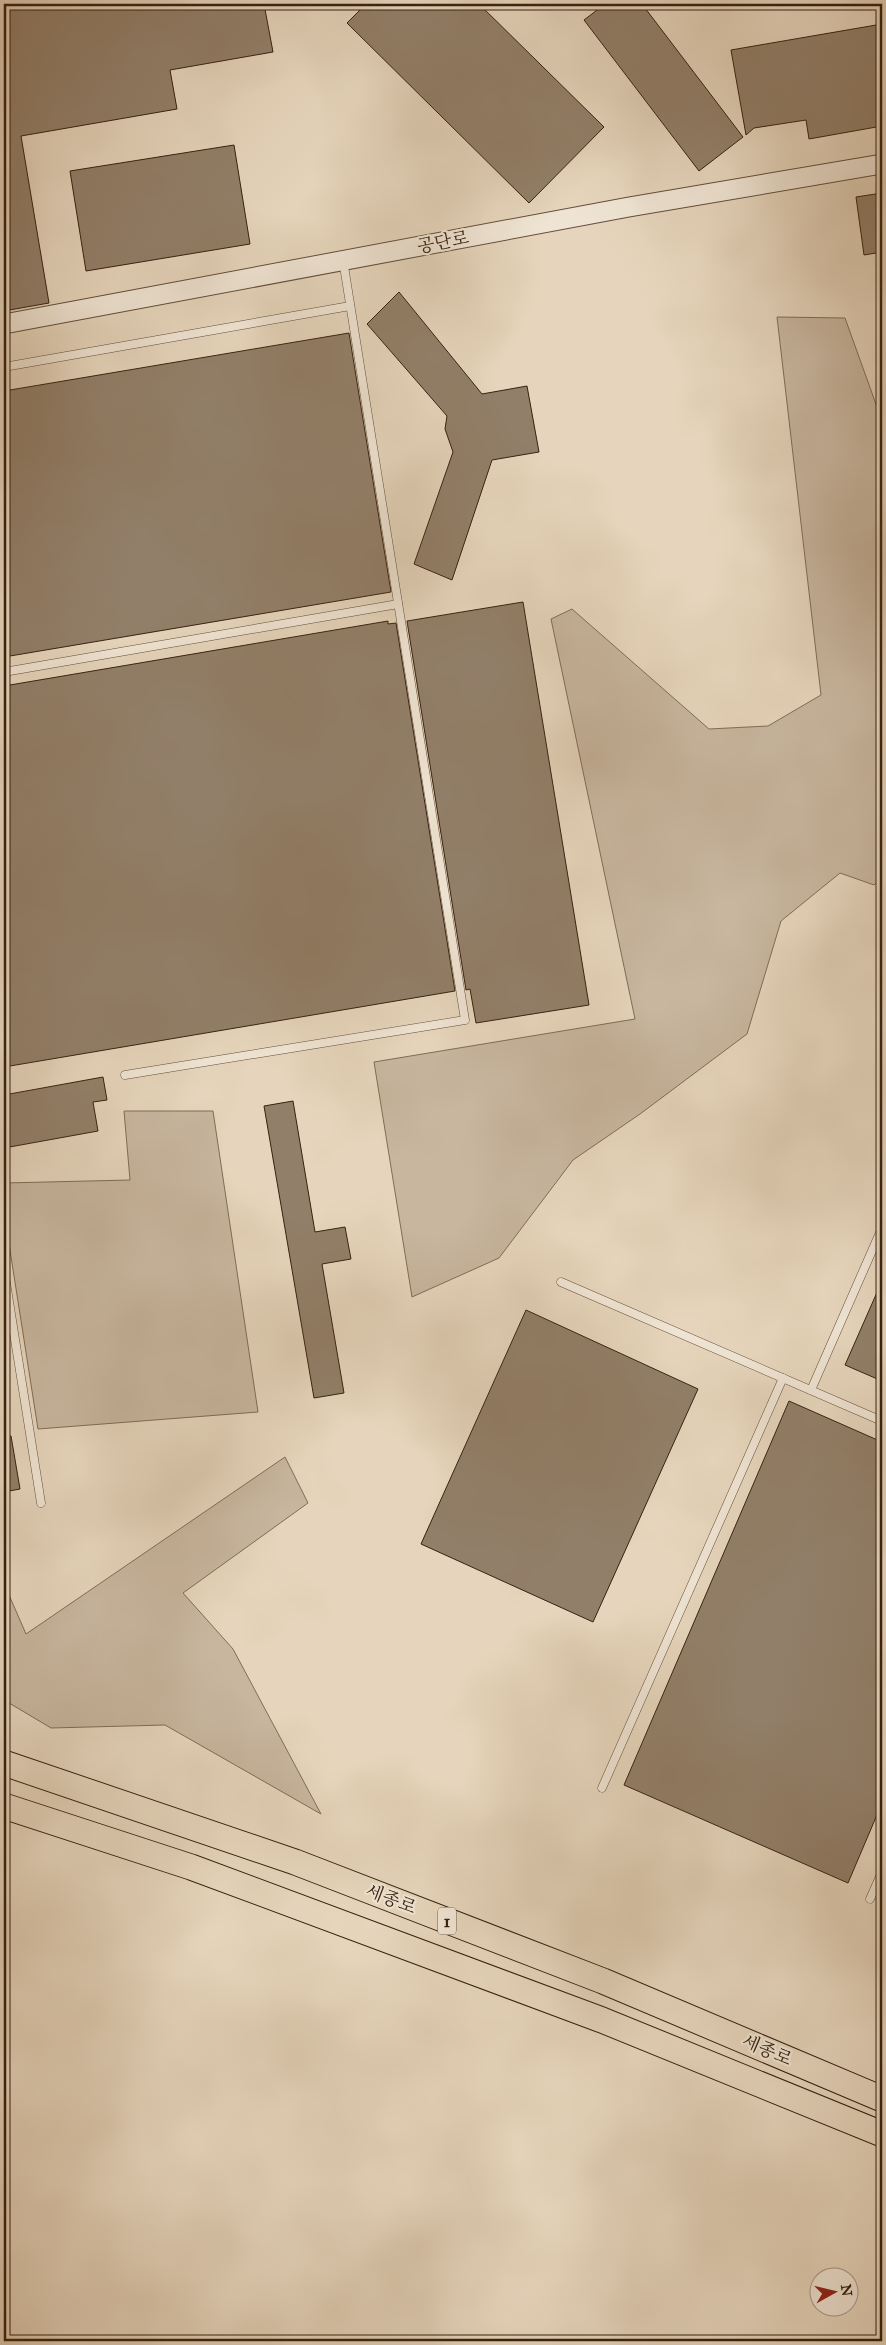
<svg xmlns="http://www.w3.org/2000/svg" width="886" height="2345" font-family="'IM FELL Great Primer','Noto Serif KR',serif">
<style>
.green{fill:#c8b69f;stroke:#806c58}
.building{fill:#927f69;stroke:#372110}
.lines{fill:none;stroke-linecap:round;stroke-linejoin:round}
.service-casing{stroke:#634e3b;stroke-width:9}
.tertiary-casing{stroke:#634e3b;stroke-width:21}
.trunk-casing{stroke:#372110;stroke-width:27}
.service{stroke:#efe4d3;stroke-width:8}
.tertiary{stroke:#efe4d3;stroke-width:19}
.trunk{stroke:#e6d5bc;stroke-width:25}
.labels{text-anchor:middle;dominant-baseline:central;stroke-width:4.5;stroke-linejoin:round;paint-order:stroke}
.shield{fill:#efe4d3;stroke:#6e5c4a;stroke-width:1}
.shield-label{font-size:16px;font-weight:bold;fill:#372110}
.street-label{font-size:18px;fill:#372110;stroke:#efe4d3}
</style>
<rect width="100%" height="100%" fill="#e6d5bc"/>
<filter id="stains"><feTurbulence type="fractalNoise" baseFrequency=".004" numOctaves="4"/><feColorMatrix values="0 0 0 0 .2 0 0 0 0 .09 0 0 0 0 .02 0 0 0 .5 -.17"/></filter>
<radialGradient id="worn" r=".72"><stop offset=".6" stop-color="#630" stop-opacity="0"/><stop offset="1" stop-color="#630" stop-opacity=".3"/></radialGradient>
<g class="green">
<polygon points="777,317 845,318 882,421 882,877 874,885 840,873 781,921 747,1034 640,1114 573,1160 499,1258 412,1297 374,1062 635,1019 551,619 572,609 709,729 768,726 821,695"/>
<polygon points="124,1111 213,1111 258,1412 38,1429 4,1212 4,1183 130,1180"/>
<polygon points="285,1457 308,1503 183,1593 233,1649 321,1814 165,1725 51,1728 4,1700 4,1596 9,1595 26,1634"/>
</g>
<g class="building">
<polygon points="4,4 264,4 273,52 170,70 177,109 21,136 49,303 4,311"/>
<polygon points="366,4 479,4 604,127 529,203 347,23"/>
<polygon points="605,4 642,4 743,137 699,171 584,20"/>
<polygon points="882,24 882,126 809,139 806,120 754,128 746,135 731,50"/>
<polygon points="234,145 250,244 86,271 70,171"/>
<polygon points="882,193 882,252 864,255 856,197"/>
<polygon points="399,292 482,394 527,386 539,452 492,460 452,580 414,564 453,452 445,429 447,416 367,324"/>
<polygon points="349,333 391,592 4,657 4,391"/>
<polygon points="523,602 589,1005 476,1023 470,989 466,990 407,621"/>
<polygon points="388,621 388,624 396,623 455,991 4,1067 4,686"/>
<polygon points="103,1077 107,1100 93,1102 98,1131 4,1148 4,1095"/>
<polygon points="293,1101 315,1232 345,1227 351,1259 322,1264 344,1393 314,1398 264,1106"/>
<polygon points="882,1281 882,1381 845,1365"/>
<polygon points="526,1310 698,1389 593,1622 421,1544"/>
<polygon points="789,1401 882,1442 882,1803 848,1883 624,1785"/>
<polygon points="4,1436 11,1436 20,1489 4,1492"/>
</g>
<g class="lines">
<defs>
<g id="service">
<polyline points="4,367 350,306"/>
<polyline points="4,672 398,604"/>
<polyline points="125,1075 465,1020 343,260"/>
<polyline points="4,1270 41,1503"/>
<polyline points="561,1282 882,1421"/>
<polyline points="811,1390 882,1228"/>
<polyline points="602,1788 783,1378"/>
<polyline points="870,1899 882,1872"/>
</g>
<polyline id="tertiary" points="4,324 629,207 882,164"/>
<g id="trunk">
<polyline points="4,1763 295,1862 603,1981 882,2099"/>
<polyline points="4,1806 191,1867 602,2020 882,2134"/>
</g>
</defs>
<use href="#service" class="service-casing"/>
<use href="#tertiary" class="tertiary-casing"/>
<use href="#trunk" class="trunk-casing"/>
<use href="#service" class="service"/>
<use href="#tertiary" class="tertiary"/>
<use href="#trunk" class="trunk"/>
</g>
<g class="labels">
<rect class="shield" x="438" y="1907.5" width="18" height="27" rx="4"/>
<g class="shield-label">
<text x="447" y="1921">1</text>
</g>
<g class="street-label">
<text transform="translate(443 242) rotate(-11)">공단로</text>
<text transform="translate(391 1899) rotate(21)">세종로</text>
<text transform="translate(767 2050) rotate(23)">세종로</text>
</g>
</g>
<rect width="886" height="2345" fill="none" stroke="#e6d5bc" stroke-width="20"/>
<rect x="5" y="5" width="876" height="2335" fill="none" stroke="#372110" stroke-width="2.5"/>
<rect x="10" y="10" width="866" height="2325" fill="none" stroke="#372110"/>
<g transform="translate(834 2292) rotate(82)"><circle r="24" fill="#efe4d3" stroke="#a59685"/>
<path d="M0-4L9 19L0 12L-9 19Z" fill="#8f2418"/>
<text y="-8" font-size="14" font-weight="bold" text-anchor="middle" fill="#372110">N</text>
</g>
<rect width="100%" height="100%" filter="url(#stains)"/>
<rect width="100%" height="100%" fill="url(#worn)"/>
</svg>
